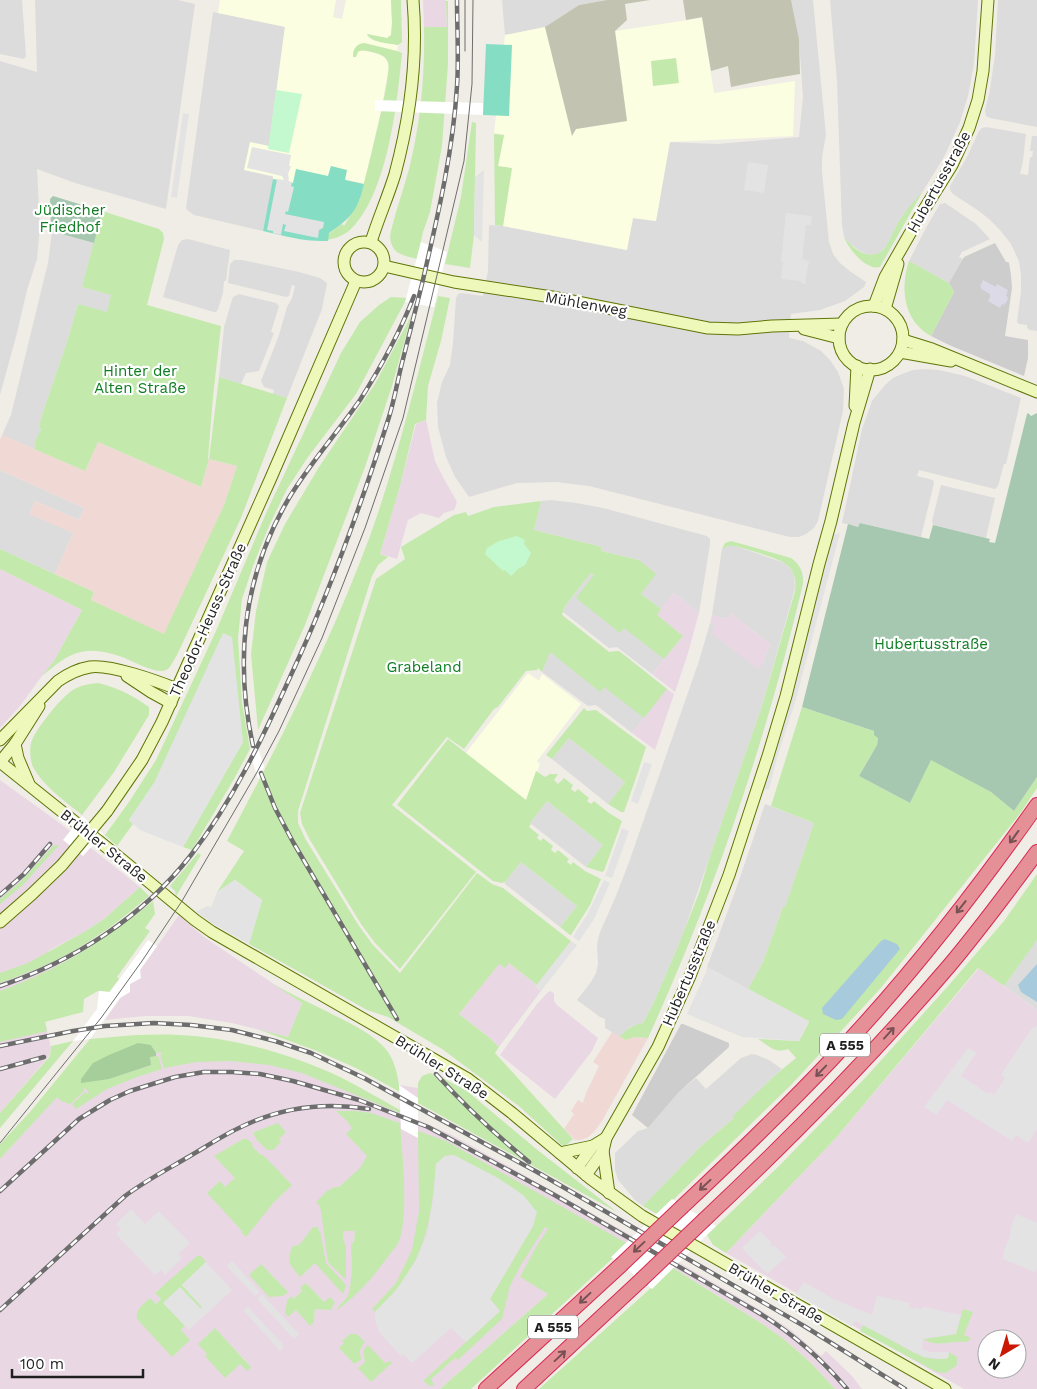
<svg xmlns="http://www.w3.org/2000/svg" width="1037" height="1389" font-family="'Work Sans',sans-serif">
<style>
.residential{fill:#dddcdc}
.commercial{fill:#f0d9d5}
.industrial{fill:#e9d8e4;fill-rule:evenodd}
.education{fill:#fbfee0}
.religious{fill:#cdcdcd}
.construction{fill:#c2c4b1}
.grass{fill:#c4e9ad}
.forest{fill:#a5ce9b}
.cemetery{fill:#a7c8b0}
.park{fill:#c4f8ce}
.pitch{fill:#85ddc4}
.parking{fill:#e3e3e3}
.plaza{fill:#dbdae6}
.water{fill:#a7cbdc}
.pier{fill:#fff}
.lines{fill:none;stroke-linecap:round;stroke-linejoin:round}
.secondary-casing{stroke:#5e7507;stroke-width:13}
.highway-casing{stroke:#d82953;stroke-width:16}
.secondary{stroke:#eff8bb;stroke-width:11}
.highway{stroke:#e58f96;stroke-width:14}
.tram{stroke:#6d6d6d;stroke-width:1}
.rail-casing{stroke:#6d6d6d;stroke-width:4.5}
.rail{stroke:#fff;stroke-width:2.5;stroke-dasharray:8;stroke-linecap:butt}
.secondary-bridge-casing{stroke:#5e7507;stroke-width:13;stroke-linecap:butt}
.highway-bridge-casing{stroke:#d82953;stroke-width:16;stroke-linecap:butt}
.secondary-bridge{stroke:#eff8bb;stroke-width:11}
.highway-bridge{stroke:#e58f96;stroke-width:14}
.oneway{stroke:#785155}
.labels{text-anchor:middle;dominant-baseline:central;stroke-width:4.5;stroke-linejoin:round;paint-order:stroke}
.shield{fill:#fff;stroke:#626262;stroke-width:1}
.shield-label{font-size:14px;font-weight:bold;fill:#1f1f1f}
.street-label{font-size:15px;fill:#1f1f1f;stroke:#fff}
.park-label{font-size:15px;fill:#0e7d22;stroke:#fff}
</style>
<rect width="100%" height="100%" fill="#f0ede6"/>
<g class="residential">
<polygon points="0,0 22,0 26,56 24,59 0,54"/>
<polygon points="35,0 178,0 195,4 166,209 75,183 37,169 40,227 37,259 27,290 17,333 0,395 0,61 37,72"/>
<polygon points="502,0 607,0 579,5 545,27 505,35"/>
<polygon points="791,0 813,0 826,135 822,157 822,172 829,242 833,254 840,263 851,272 866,282 864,287 845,301 820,310 791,314 789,338 803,341 821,351 830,360 838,372 844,389 843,411 818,521 814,528 806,534 799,537 790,537 589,486 556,482 517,483 469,497 455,477 446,457 438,427 437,403 442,382 450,365 453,343 456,298 458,294 461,293 483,296 488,271 489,225 503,226 626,250 633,218 656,221 669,142 717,144 799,137 803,97 799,40"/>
<polygon points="830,0 978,0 974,64 968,96 960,122 944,157 923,191 899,221 885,248 879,253 873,255 866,254 860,251 849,243 844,237 842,225 837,82"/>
<polygon points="998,0 1037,0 1037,127 990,118 986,116 985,111 990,89 995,55"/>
<polygon points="213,12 285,26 269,146 245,170 274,177 263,231 194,215 188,211 186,208"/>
<polygon points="986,127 1026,134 1023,161 1020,174 1028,175 1030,157 1032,157 1033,151 1030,151 1032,136 1037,136 1037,331 1030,330 1027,328 1027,325 1019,324 1017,322 1021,291 1021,275 1019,261 1011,244 1000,230 990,220 979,211 953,194 950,190 950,186 967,157 979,131 982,128"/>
<polygon points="945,203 976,224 990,239 962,252 959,257 963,259 949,283 909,261 927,226 940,204"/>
<polygon points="52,231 94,243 82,287 112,295 107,313 78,304 68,339 42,415 39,427 41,429 34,444 37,445 34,449 2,435 11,415 43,283 48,263"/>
<polygon points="188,239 230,250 226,281 224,281 223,293 218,309 216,312 214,312 163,297 178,245 182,240"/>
<polygon points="234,260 242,260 299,272 320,278 327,283 322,309 287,398 273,394 274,390 264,387 261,381 279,335 287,307 292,298 295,286 292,285 289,296 286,297 228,283 230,264"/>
<polygon points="239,294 276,303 279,306 271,332 274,333 259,371 246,373 241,384 219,377 224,327 232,300 233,297"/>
<polygon points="925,369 939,370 965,376 1021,398 1006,464 1004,464 998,486 995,489 919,470 917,476 933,480 934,483 921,537 869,525 860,523 859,527 842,523 862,429 872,401 885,385 893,378 902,374 913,370"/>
<polygon points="0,470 84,508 79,520 35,501 30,513 73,533 55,574 0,549"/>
<polygon points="941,485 995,498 986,538 933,525 932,521"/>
<polygon points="551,500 576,503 603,508 707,536 710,539 710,544 699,613 674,593 661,609 641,594 639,560 601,551 602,547 534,530 541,501"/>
<polygon points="728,546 735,546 785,563 791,570 794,575 795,588 762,706 683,934 654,1002 643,1023 630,1027 620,1037 605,1028 605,1019 600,1017 577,1000 591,982 596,973 598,964 597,944 600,932 616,896 629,862 699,661 710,623 717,625 712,633 758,668 763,663 767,651 771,645 732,614 727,619 712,615 722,549"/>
<polygon points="591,573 638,609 683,636 652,674 617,647 609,648 563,612 565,606"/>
<polygon points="562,615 609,652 619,651 667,689 632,733 596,705 588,706 542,672"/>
<polygon points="569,738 625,782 608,804 552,759"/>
<polygon points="547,801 603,845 586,867 530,823"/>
<polygon points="765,804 814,823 785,908 783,907 763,962 748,989 707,967 736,889"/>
<polygon points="521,862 577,906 560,927 505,884 505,882"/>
<polygon points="1037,939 1037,1010 1004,986"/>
<polygon points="752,1054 757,1055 769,1060 782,1069 773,1077 734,1116 734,1118 701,1146 643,1206 635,1200 618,1180 615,1170 615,1153 638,1131 648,1128 678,1093 696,1078 706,1089 741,1058"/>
</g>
<g class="commercial">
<polygon points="2,435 85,471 98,442 201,487 209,459 237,466 224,505 165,635 91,600 94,592 55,574 73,533 29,514 35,501 79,520 84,508 0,470 0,440"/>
<polygon points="612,1032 626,1040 634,1037 648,1038 602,1121 594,1132 587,1138 580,1140 575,1140 564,1129 574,1114 571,1111 578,1100 583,1103 586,1093 599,1066 593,1062"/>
</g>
<g class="industrial">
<polygon points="423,0 446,0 447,28 424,27"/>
<polygon points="426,420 435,461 443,477 457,502 454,510 444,513 439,518 421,513 408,520 397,559 380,554 400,486 416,424"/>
<polygon points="0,569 82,610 54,661 42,676 20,706 0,728"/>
<polygon points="674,593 699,613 688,653 675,692 652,674 683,636 656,615"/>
<polygon points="731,613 771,645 767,651 763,663 758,669 711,633 716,625 710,623 712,615 727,619"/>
<polygon points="667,689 674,694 655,750 632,733"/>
<polygon points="0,780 61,824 140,887 104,919 84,932 48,951 58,966 44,1017 51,1048 50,1051 50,1055 0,1113"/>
<polygon points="179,915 204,937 302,1003 288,1037 232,1023 188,1016 145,1016 105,1020"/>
<polygon points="499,963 509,963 537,985 535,987 541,991 499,1047 491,1039 459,1014"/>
<path d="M979 968 1037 1010V1389H964L726 1253 835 1139ZM987 1339H1017V1369H987Z"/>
<polygon points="550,991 554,993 554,1001 557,1005 598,1038 592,1051 555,1099 500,1055 537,1004 547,993"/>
<path d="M180 1037 211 1041 254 1050 400 1113 399 1085 418 1088V1120L452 1135 508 1166 680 1263 762 1311 791 1330 821 1356 826 1351 852 1376 862 1389H835L812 1364 785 1340 764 1325 673 1268 628 1244 548 1294 440 1389H0V1159L65 1087ZM341 1193 370 1255 351 1282V1245L354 1241 355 1231 343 1230V1240ZM201 1257 205 1262 185 1326 181 1330 150 1298 156 1304 161 1299 156 1292ZM306 1283 324 1302 315 1309 314 1322 296 1310 294 1299 303 1291ZM215 1329 247 1362V1363L240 1364 205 1356 207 1354ZM357 1334 364 1342 360 1347V1355L354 1364 340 1348Z"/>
</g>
<g class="education">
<polygon points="220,0 336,0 333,17 342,19 346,0 391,0 392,23 391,35 387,38 367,34 368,37 373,40 398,45 397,51 364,43 353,51 353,56 356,57 357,52 362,50 380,54 386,59 389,66 383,100 376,100 375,111 381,111 364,184 345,179 331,166 328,176 293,183 273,179 273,176 244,170 250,142 269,146 285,27 218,13"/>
<polygon points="702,18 714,93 795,81 793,136 670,142 656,221 633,218 627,250 503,226 512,168 498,167 504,135 494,133 505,35 545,27 572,135 576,129 627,121 615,31"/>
<polygon points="528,673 539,681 542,674 581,704 537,761 540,764 526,800 466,753"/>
</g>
<g class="religious">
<polygon points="995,243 1006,262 1008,262 1009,263 1011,275 1012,288 1005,336 1028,340 1028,358 1024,376 949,345 931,336 954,292 949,283 964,257"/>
<polygon points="681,1024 683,1024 729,1043 729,1047 678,1093 648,1128 632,1115"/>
</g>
<g class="construction">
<polygon points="607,0 650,0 625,4 627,20 615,31 627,121 576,129 572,136 545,27 579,5"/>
<polygon points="683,0 791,0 799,39 800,74 770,79 731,87 728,66 711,71 702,17 686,20"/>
</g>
<g class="grass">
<path d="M391 0H401L402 42 398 45C388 43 372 43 367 34L387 38 391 35 392 23Z"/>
<path d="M446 1H448V64L442 146 430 212 423 232 417 259C402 255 391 254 390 236 395 212 404 189 410 165 421 120 425 73 424 27H447Z"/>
<path d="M364 43 397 51 402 53C397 104 388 192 351 229 343 237 331 240 319 241L342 224 344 226 360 199C365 180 393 72 388 62 385 55 379 54 372 52 366 51 363 49 358 52L356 57H353C353 49 356 44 364 43Z"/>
<polygon points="676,58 679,83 653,86 651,61"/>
<polygon points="472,122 476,123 474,235 470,268 445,264 461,197"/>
<polygon points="494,134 504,135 498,166 512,168 503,226 495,225"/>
<path d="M923 191 880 267C866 271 848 248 844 237 854 250 871 263 885 248L899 221 910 206Z"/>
<path d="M102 211 159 229 163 233 164 239 147 305 221 326 213 397 208 459H209L219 377 287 398 241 518 177 655C174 659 171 668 166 670 155 675 130 659 119 656 107 652 93 649 81 652 66 655 53 667 42 676L54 661 82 610 0 569V549L94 592 91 600 164 634 224 505 237 466 209 459 201 487 98 442 85 471 34 449 36 445 34 444 41 429 39 427 42 415 68 339 78 304 107 312 111 295 82 287Z"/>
<path d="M909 261 949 283 954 292 931 336C903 321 900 288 909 261Z"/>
<path d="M438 296 450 298 441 341 428 386 426 420 415 424 400 486 380 554 388 557 378 565 372 576 298 811V823L306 840 359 926 373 945 400 973 477 873 492 884 503 888 571 941 537 985 509 963 505 968 499 964 459 1014 491 1039 499 1047 495 1053 573 1139 564 1147 520 1107 442 1049 388 1017 367 1010 249 944 262 900 235 880 217 892 244 851 227 841C280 742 331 641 370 536 398 458 417 376 438 296Z"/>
<polygon points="391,297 407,298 356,394 308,457 287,489 269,526 253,566 242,599 238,638 242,702 250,749 234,779 192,850 183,847 243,742 154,783 129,820 133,824 117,846 105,835 129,802 156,760 216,631 267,511 341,353 360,322 379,305"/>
<polygon points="412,314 392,386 365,467 305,625 258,730 251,654 256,611 267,562 285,524 319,467 375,384"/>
<polygon points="541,501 534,530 602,547 601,551 639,560 656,574 641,594 661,609 657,615 683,636 664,659 624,628 620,633 576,598 594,575 591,573 565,606 562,615 609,652 619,651 667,689 644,718 604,687 600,692 550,652 542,672 538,668 537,670 526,671 498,707 494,709 464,749 447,737 392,805 476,872 400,969 375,943 361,924 310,840 302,824 300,813 376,579 405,559 401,547 454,515 466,512 468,516 494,507"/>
<path d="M731 541 791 558C800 564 804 573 803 584 766 740 715 892 648 1038L634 1037 626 1040 620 1037C626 1029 633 1025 643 1023L654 1002 678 946 699 893 709 859 762 706 795 591C796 581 795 572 787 565 781 559 746 549 735 546H728L722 549 725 543Z"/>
<path d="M98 683C119 688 132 695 149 707V715L114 772 82 815C65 801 44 787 33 767 30 760 29 747 32 740 36 729 63 695 73 690 81 685 89 684 98 683Z"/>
<path d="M802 707 874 731 878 738 877 745 859 776 910 803 931 759 991 792 1014 811 1037 777V788L1019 815 880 989 792 1084 673 1200H672L657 1214 643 1206 701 1146 734 1118 733 1116 773 1077 796 1058 788 1049C775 1054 769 1046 758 1039L799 1041 809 1022 748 989 763 962 783 907H785L814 823 771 806Z"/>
<polygon points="584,708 587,711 596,710 646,747 637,775 624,812 621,812 608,804 625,782 569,738 552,759 546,755"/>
<polygon points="448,739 526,800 536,771 545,777 550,774 558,774 554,780 558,784 564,778 573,785 571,789 575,792 578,789 589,798 587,801 591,804 594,801 609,813 622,821 604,871 602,872 586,867 603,845 547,801 530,823 531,824 529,827 539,835 537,838 541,841 543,838 553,846 551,850 555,853 558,850 569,859 567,862 571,865 573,862 585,871 601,879 590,905 571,935 570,935 560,927 577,906 521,862 505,882 502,883 493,881 397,805"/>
<polygon points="54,845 59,845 23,885 0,904 0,899 20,882"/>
<polygon points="198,853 201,855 176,896 175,891 170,886"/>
<polygon points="1037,874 1037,940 1004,986 978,968 835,1139 726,1253 713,1245 707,1235 777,1168 866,1077 949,985 1004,921"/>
<path d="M140 887 149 896C132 910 116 924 97 936 68 957 33 971 0 983V973L28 963 84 932 104 919Z"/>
<path d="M153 901 155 914 145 928 150 931 117 977 119 979 109 992 98 991 84 999 83 1012 45 1022 47 1031 0 1042V991C58 970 106 940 153 901Z"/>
<path d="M273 984C291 994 310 1003 328 1012 347 1022 375 1034 388 1052 396 1064 398 1078 400 1092L356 1068 317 1051 257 1029 288 1037 302 1003Z"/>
<path d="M136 1035C150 1035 164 1034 178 1035 232 1037 291 1054 340 1077 360 1087 380 1099 400 1110V1113L302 1073 269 1065 231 1061 197 1062 164 1068 160 1055 162 1054 161 1052 156 1053 151 1045 109 1079 151 1065 150 1056H158L162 1069 137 1077 107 1089 76 1109 72 1104 85 1092 87 1094 89 1092 85 1088 83 1090 84 1091 70 1104 61 1101 57 1097 0 1159V1144L30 1112 90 1039Z"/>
<polygon points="73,1041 0,1128 0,1113 50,1056 51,1046"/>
<polygon points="430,1073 441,1077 467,1091 535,1148 617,1212 418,1103 418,1083 422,1076"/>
<path d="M336 1111H355L371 1113 400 1123C402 1149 410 1224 397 1245 395 1248 392 1251 390 1254 374 1276 359 1294 337 1310V1309C340 1304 345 1301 347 1297 353 1288 351 1257 351 1245L354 1241 355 1231H343V1240L346 1246V1280L328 1262 321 1211 319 1205 316 1202 327 1191 335 1187H339L360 1168 367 1156 346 1134 352 1128 347 1121Z"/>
<polygon points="278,1123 286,1132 279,1139 281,1142 273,1150 267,1150 256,1139 254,1135 254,1132"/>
<path d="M418 1131 446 1141 628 1244 471 1389H440L548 1294 520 1277 536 1247 548 1229 545 1227 521 1265 510 1286 502 1319 458 1360 455 1358 431 1379 434 1385 430 1386 423 1381 500 1311 490 1299 533 1226 454 1155 445 1156 436 1164C432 1211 428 1252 396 1290 390 1298 382 1305 375 1312L372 1309 396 1283 412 1250 419 1211Z"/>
<polygon points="243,1139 247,1139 253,1144 252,1146 261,1155 263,1155 292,1185 274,1202 246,1237 241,1232 242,1231 207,1193 220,1181 225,1187 235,1178 214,1156"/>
<path d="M313 1227H318L319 1231H320L326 1263 346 1285 343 1294 315 1263 300 1277C290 1264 286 1263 292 1247L300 1244Z"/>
<path d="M197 1256H201L206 1262 182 1285 202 1307 200 1308 164 1303 185 1326 181 1330 190 1340 172 1357 137 1319C135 1309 143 1305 150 1298L156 1304 161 1299 155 1293Z"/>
<polygon points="261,1264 288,1292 283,1296 269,1297 249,1275"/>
<polygon points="673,1268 764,1325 785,1340 812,1364 835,1389 539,1389"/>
<polygon points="306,1283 324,1302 330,1297 335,1302 331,1310 315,1309 314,1322 310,1326 296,1310 288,1317 285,1313 287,1301 291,1296 294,1299 302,1291 300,1288"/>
<path d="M963 1309 973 1312 964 1335 971 1338 967 1342C952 1340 936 1348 923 1339L956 1334Z"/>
<path d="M863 1325C890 1334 918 1365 948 1358L949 1352 957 1357V1365L946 1373 937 1372 860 1331Z"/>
<polygon points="215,1328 251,1367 247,1371 240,1364 225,1378 205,1356 207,1354 198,1344"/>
<path d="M350 1334H357L365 1342C360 1348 358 1352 362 1359L354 1364 339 1348 344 1343 342 1341Z"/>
<polygon points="368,1345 385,1363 391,1361 392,1363 371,1382 358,1368 365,1362 363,1351"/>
</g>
<polygon class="forest" points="138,1043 151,1045 156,1053 156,1056 150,1057 151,1065 109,1079 81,1083 81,1079 93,1063 109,1055"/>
<g class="cemetery">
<polygon points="53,196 102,211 94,243 51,231 50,199"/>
<polygon points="1028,413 1031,416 1037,413 1037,777 1014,811 991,792 931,760 910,803 859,776 877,745 878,738 874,735 874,731 802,707 848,524 858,527 860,523 929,539 933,525 990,539 989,542 995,543 1027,414"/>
</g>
<g class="park">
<polygon points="276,90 302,94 289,153 268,149"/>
<polygon points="517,536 525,540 524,544 531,553 525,565 518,569 511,576 505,570 503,571 485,554 487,548 499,541"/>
</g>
<g class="pitch">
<polygon points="486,44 512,45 509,116 483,115"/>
<path d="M331 166 347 170 345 180 364 184C358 210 351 218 329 233L328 241C306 242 284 236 263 231L273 179 293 183 296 169 328 176Z"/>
</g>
<g class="parking">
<polygon points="183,113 189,114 177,198 171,197"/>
<polygon points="252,147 291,155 289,166 291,166 288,174 289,180 288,181 292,182 291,186 294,187 288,212 286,211 285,214 324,222 323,228 319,230 318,238 284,231 286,225 283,224 281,235 273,233 273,231 267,230 277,179 284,180 282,176 247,168"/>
<polygon points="748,162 768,165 764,193 744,190"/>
<polygon points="484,170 482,242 474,235 475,177"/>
<polygon points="786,213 812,216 811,225 806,225 802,259 809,261 805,284 801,283 801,281 781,279 783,262 781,262"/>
<polygon points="840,533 796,699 777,758 769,789 762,790 791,697 833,535"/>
<polygon points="223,633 232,637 243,742 183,847 140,830 129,820 154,783"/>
<polygon points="644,762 652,764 638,804 631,801"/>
<polygon points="622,828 629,831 612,878 605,876"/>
<polygon points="235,880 262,900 249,944 215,925 196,912 207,906 211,907 217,892"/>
<polygon points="604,880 610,883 594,919 579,941 573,937 587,915"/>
<polygon points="571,941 577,945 541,991 535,987"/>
<polygon points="707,967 809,1021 799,1041 742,1037 687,1014 706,972"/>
<polygon points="1037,1026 1037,1129 1028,1143 1016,1135 1012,1141 947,1100 936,1115 924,1107 968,1048 976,1053 961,1076 988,1094 990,1092 994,1095 1005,1078 1001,1075 1032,1028"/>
<polygon points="454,1155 498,1178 523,1195 537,1212 533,1226 490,1299 500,1311 466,1342 451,1328 412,1363 403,1354 401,1356 379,1332 375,1320 375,1312 397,1289 416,1260 427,1234 433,1200 436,1164 445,1156"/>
<polygon points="131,1209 145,1224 159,1211 190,1243 178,1254 182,1258 165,1275 161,1270 155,1275 116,1234 121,1229 116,1224"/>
<polygon points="1016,1214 1037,1223 1037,1268 1035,1272 1003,1259 1004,1250 1010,1236 1011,1227"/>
<polygon points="760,1231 772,1243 770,1245 771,1247 774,1245 786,1257 767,1274 742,1248"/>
<polygon points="232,1261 260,1292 255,1296 227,1266"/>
<polygon points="206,1262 232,1290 189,1330 163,1303 180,1287 200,1308 202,1307 182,1285"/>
<polygon points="804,1282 833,1299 872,1315 877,1296 910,1303 909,1307 915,1309 917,1307 919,1310 924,1307 961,1315 956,1334 923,1339 922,1349 931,1352 949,1352 948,1358 943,1359 923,1357 855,1321 852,1326 796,1294"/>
<polygon points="262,1294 299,1334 294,1339 257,1299"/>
<polygon points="248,1307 284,1346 280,1351 244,1311"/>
</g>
<polygon class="plaza" points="983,280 996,287 997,284 1008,290 1006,296 1008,297 1007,301 1004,305 1002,304 1000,308 988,301 990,297 990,294 981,289 982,288 980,287"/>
<g class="water">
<polygon points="885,939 897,944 900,949 842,1019 836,1020 823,1014 822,1008 881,941"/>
<polygon points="1037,964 1037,1002 1021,992 1018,985"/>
</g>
<g class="pier">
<polygon points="375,100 483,103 483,115 375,111"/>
<polygon points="421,242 447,252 434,307 405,302"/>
<polygon points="256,741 264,767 258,779 250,753"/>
<polygon points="82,816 103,834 83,856 63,840"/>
<polygon points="148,940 157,946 140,970 141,978 130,984 130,992 120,998 90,1039 73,1041 97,1009 99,991 110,992"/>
<polygon points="399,1085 418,1098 418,1138 401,1129"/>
<polygon points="672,1199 716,1226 652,1289 611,1257"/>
</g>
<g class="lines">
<defs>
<g id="secondary">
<circle cx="364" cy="262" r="20"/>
<path d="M371 242C378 219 388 197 395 174 410 118 418 58 413 0"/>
<polyline points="384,266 454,282 552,297 708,328 738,329 772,326 842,324"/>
<polyline points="874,306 885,277 920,216 952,165 969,128 978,100 983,71 988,0"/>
<circle cx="871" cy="338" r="32"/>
<polyline points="885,309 898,264"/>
<polyline points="804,329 839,338"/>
<polyline points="903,340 932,349 1037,392"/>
<polyline points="900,352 951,361"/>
<polyline points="855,406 857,366"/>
<polyline points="127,676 151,692 171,703"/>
<path d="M0 740 58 681C68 674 78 669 90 667 110 664 157 681 177 689"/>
<polyline points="15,744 18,758 29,784"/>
<polyline points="0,762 120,858 195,920 212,932 468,1079 512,1113 591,1179 642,1216 945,1389"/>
<polyline points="0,762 15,744 39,706"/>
<polyline points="107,811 142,760 162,722 270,480 356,281"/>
<polyline points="0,922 32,894 62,865"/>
<polyline points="603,1151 609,1193"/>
<polyline points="560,1153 593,1146"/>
<polyline points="577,1168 593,1146 606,1138"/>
<polyline points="586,1175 603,1151 606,1138 658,1047 690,976 729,875 768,756 786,696 819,564 831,521 854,423 870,369"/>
</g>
<g id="highway">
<path d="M683 1206C734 1158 785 1109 833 1058 908 979 975 893 1037 805"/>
<path d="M705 1219C790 1139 873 1055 949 966 980 929 1009 890 1037 852"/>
<polyline points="486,1389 621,1265"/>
<polyline points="524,1389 641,1280"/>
</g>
</defs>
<use href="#secondary" class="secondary-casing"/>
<use href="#highway" class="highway-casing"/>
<use href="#secondary" class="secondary"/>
<use href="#highway" class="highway"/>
<g class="tram">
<polyline points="465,0 465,51"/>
<polyline points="0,1143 101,1018 142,961 182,901 256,774 279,731 322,638 365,528 403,418 443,250 464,161 472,84 473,0"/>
</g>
<defs>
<g id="rail">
<path d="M253 746C234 658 243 576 289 498 310 463 337 433 360 400 381 367 400 332 414 296"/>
<polyline points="261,773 275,808 293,842 397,1019"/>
<polyline points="0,895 24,874 50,844"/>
<path d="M0 986C74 961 143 917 191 855 233 801 263 737 291 675 330 591 361 506 389 417 394 401 397 384 401 367 408 339 415 312 422 284 437 219 453 153 457 86 459 58 457 28 457 0"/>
<polyline points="0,1046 73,1031 105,1026 154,1023 191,1025 232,1030 275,1041 311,1053 364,1078 537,1172 804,1326 905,1389"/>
<polyline points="0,1069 44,1057"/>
<path d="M436 1074C465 1106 496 1135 529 1162"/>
<path d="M0 1191 79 1119 110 1100 130 1091 175 1077 204 1072H232L260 1074 293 1081 359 1100 428 1127 551 1193 754 1310C790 1331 820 1357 847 1389"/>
<path d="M0 1310 125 1196C145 1181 168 1169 190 1156 207 1146 225 1134 243 1126 283 1107 326 1102 369 1109"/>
</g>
</defs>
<use href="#rail" class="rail-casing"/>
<use href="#rail" class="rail"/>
<defs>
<polyline id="secondary-bridge" points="62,865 107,811"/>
<g id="highway-bridge">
<polyline points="621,1265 683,1206"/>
<polyline points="641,1280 705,1219"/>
</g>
</defs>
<use href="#secondary-bridge" class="secondary-bridge-casing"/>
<use href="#highway-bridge" class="highway-bridge-casing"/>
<use href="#secondary-bridge" class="secondary-bridge"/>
<use href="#highway-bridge" class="highway-bridge"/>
</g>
<defs><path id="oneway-shaft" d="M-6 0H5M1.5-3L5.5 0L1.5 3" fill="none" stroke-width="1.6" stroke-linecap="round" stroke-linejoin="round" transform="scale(1.25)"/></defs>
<g class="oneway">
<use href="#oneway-shaft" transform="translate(1014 837) rotate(126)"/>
<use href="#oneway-shaft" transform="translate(961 907) rotate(128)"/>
<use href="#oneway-shaft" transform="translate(889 1033) rotate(-48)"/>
<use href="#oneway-shaft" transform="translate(821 1071) rotate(134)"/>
<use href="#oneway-shaft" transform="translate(705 1185) rotate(137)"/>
<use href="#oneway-shaft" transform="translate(639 1247) rotate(137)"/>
<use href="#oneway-shaft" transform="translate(585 1298) rotate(137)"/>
<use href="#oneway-shaft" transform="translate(560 1356) rotate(-43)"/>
</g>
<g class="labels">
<g class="shield">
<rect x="820" y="1033.5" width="50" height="23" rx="4"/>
<rect x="528" y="1315.5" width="50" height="23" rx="4"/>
</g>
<g class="shield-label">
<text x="845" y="1045">A 555</text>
<text x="553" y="1327">A 555</text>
</g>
<g class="street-label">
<text transform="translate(939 182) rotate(-61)">Hubertusstraße</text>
<text transform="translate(586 304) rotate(10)">Mühlenweg</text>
<text transform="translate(208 620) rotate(-66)">Theodor-Heuss-Straße</text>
<text transform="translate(104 846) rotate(39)">Brühler Straße</text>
<text transform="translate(689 973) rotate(-67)">Hubertusstraße</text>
<text transform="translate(442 1067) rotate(32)">Brühler Straße</text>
<text transform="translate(776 1293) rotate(30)">Brühler Straße</text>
</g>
<g class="park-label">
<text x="70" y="210">Jüdischer<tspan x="70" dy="17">Friedhof</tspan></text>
<text x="140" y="371">Hinter der<tspan x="140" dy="17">Alten Straße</tspan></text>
<text x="931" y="644">Hubertusstraße</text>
<text x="424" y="667">Grabeland</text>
</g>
</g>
<g transform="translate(1002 1354) rotate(218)"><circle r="24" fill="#ffffff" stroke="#a5a5a5"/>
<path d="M0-4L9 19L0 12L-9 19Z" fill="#ca1804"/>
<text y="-8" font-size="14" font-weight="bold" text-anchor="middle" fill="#1f1f1f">N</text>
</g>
<path d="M12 1369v8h131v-8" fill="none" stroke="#1f1f1f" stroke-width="2.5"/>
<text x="20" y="1369" font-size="15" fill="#1f1f1f" stroke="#ffffff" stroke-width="4" paint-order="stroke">100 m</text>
</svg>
